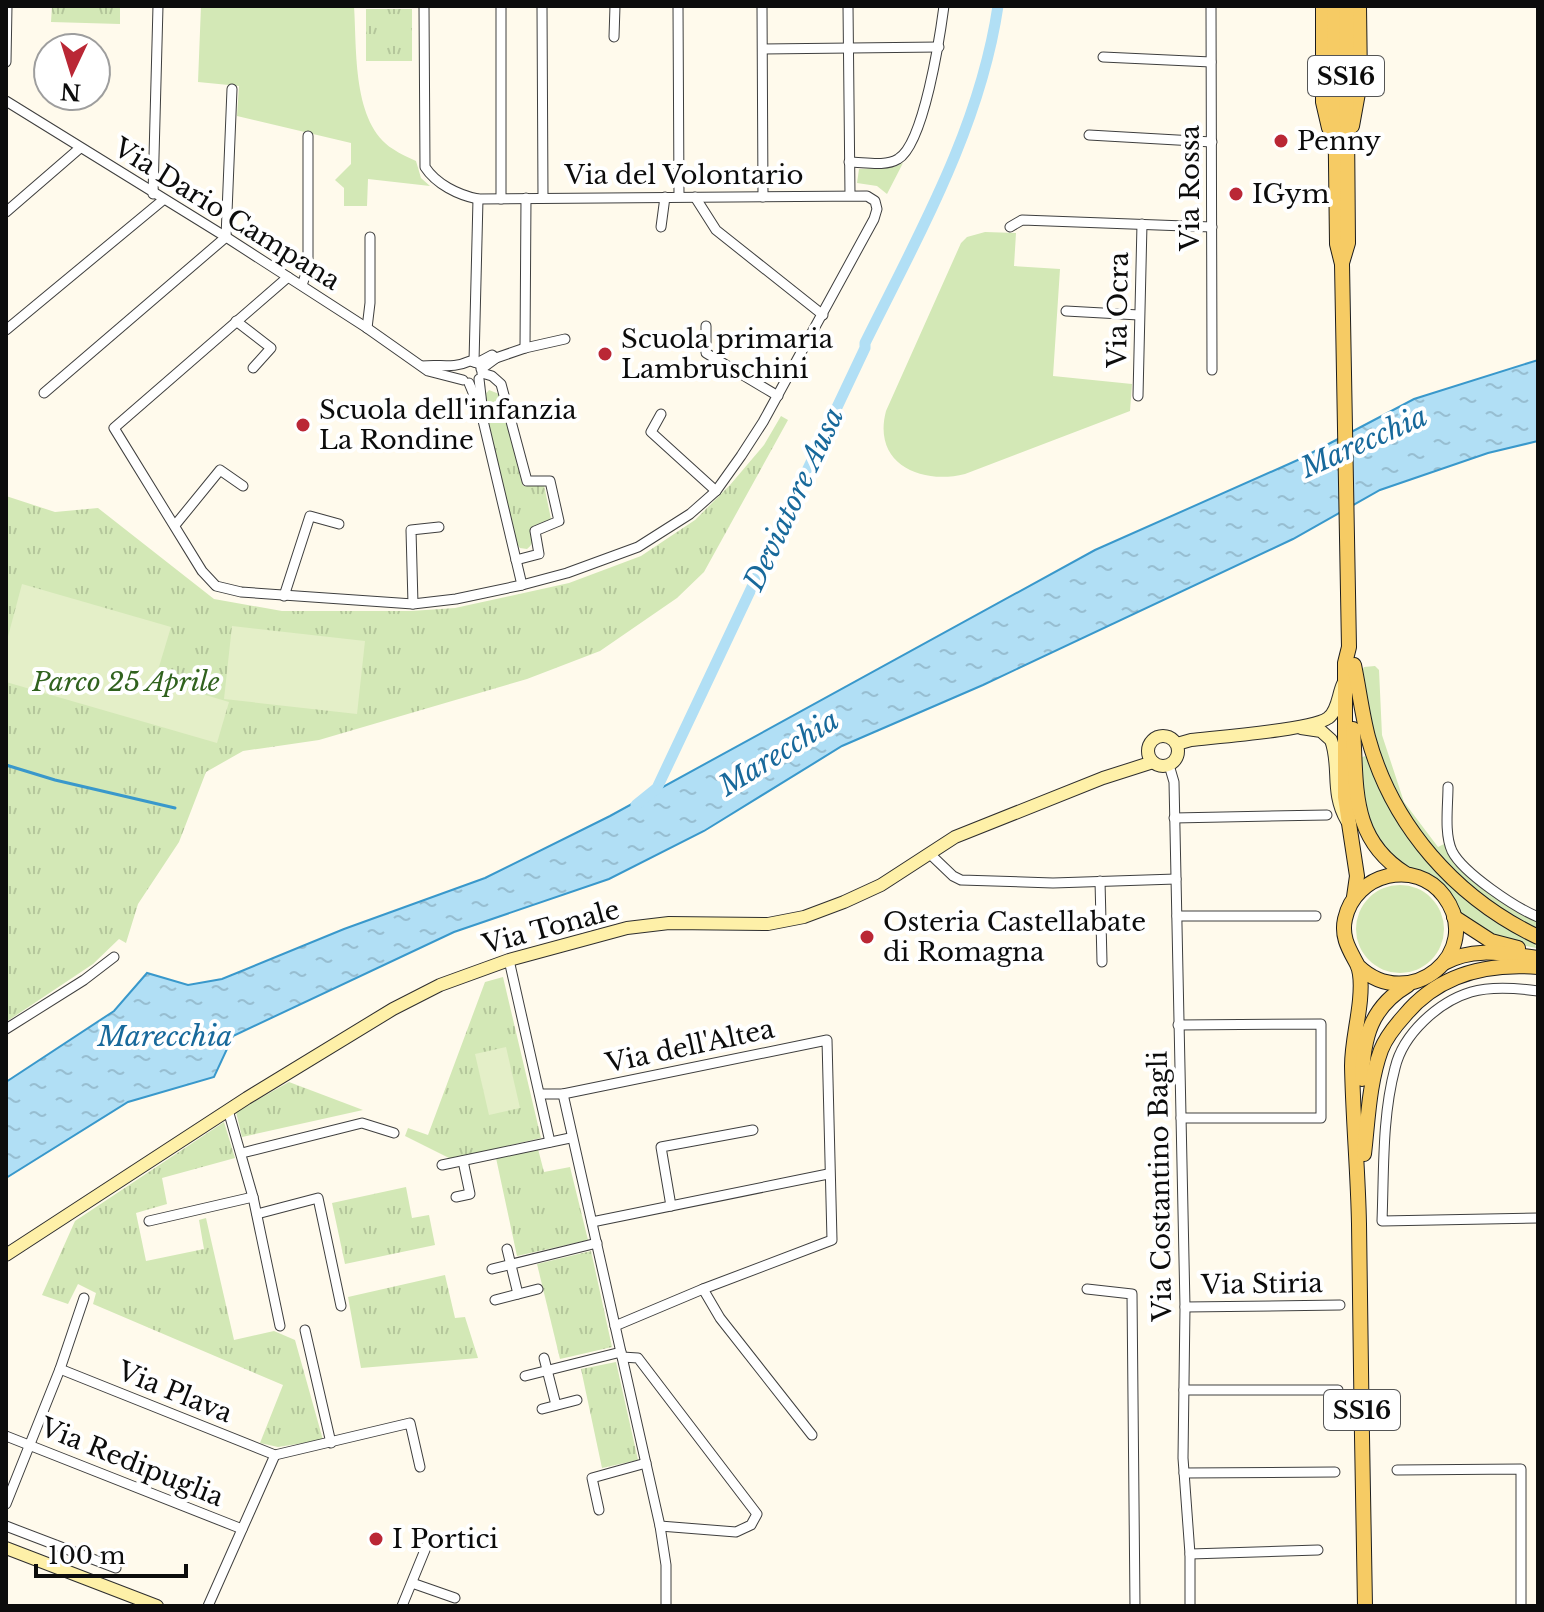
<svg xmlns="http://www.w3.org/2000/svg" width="1544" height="1612" font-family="'Libre Baskerville',serif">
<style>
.grass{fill:#d3e8b6}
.park{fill:url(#park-tufts)}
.pitch{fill:#e4efc8}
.water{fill:url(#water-ripples);stroke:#3998cb;stroke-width:2}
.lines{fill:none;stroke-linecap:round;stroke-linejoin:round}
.stream{stroke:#3998cb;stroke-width:3}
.canal{stroke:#b1dff5;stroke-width:11}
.street-casing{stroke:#3f3f3f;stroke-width:11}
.secondary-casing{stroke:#2e2e2e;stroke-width:14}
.primary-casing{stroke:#1d1d1d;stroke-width:16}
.street{stroke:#fff;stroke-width:9}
.secondary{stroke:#fef0a8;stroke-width:12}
.primary{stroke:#f6cb64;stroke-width:14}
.poi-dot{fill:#ba2735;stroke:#fff;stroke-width:3}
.labels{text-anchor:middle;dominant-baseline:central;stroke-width:8;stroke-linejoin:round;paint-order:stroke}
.shield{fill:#fff;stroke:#555;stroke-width:2}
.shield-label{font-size:24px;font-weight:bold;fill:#0c0c0c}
.poi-label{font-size:26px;fill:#0c0c0c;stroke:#fff;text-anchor:start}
.street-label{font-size:26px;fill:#0c0c0c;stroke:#fff}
.park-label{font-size:26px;font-style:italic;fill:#30621e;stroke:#fff}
.water-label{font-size:28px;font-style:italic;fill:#18699b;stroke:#fff}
</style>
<defs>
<pattern id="park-tufts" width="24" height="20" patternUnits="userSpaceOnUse" patternTransform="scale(2)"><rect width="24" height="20" fill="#d3e8b6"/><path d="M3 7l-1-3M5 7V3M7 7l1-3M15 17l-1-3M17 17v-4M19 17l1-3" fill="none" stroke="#b4c69b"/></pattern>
<pattern id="water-ripples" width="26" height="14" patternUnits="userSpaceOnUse" patternTransform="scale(2)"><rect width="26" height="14" fill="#b1dff5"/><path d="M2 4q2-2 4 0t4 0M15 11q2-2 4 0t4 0" fill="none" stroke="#97bed1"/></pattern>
</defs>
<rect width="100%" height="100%" fill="#fffaec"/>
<g class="grass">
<path d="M201 6H354C357 50 352 123 393 149 400 154 408 157 416 161L421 178 430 186 368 179 367 206H344V188L335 180 351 164V143L237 116 239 86 198 82Z"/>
<polygon points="903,163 887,194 877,186 857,183 859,169 894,167"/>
<path d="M985 232 1016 233 1014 266 1060 269 1053 376 1132 384 1130 411 965 474C921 485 872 464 886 411L961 243 967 237Z"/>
<path d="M1375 666 1379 670 1382 735 1404 802 1438 847 1446 843C1447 847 1447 852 1449 856 1460 874 1518 913 1538 922V935L1457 880 1399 804 1374 744 1362 671 1364 667Z"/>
<path d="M1365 756C1381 770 1391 800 1402 819 1434 877 1474 916 1535 943L1536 948 1503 941 1464 917 1451 896 1390 860 1367 823 1360 758Z"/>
<circle cx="1400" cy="929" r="44"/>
</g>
<g class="park">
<polygon points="52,6 120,6 120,24 51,22"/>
<rect x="366" y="9" width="46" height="52"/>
<path d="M489 390 499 394 523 486 544 485 551 519 531 527C533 536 535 543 527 549L520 548 516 543 483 397Z"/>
<polygon points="781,416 788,420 704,572 677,598 600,651 527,679 319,740 243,751 206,772 179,842 138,904 126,943 119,939 93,964 6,1022 6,496 55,512 98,508 214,599 282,611 411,611 455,608 569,583 641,556 695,520 730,485 764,445"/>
<polygon points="503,977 541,1138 451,1159 405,1136 408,1128 428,1135 485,982"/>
<polygon points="289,1082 363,1110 242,1137 236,1112"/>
<polygon points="224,1122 235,1158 162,1178 167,1204 136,1213 146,1261 204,1249 199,1220 206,1218 234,1340 274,1331 295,1340 323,1440 278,1447 260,1443 283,1385 93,1304 96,1293 78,1284 68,1304 42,1295 75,1221"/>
<polygon points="538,1149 544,1172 570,1167 588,1240 517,1256 496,1158"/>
<polygon points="406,1187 412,1218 429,1215 435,1245 345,1264 332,1203"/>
<polygon points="591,1251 612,1347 560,1359 537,1264"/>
<polygon points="445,1275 455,1318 465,1317 478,1358 361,1368 348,1297"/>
<polygon points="616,1362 638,1460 602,1468 581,1369"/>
</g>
<g class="pitch">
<polygon points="22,584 171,627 155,680 229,702 217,743 6,682 6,644"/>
<polygon points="232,626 365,641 357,714 224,699"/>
<polygon points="506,1047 520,1108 489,1115 475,1054"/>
</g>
<polygon class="water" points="1538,360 1538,441 1488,453 1380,490 1293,539 983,685 842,746 704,831 609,879 454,932 233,1036 214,1077 128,1102 6,1178 6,1082 114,1011 147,973 188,985 222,979 344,929 485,878 610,816 1095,550 1300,459 1414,399"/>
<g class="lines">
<polyline class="stream" points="6,765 55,780 175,808"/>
<path class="canal" d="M636 805 657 788 865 348V343C919 234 980 127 998 6"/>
<defs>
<g id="street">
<polyline points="542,6 543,198"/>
<polyline points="678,6 679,196"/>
<polyline points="762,6 763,197"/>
<polyline points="848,6 850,195"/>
<polyline points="1211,6 1212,370"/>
<polyline points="614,37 615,6"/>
<polyline points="763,49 939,47"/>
<polyline points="1103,57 1211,62"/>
<polyline points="6,62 7,6"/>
<polyline points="6,101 226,237 367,328 428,371 463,380"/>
<polyline points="1089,135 1212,142"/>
<path d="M849 162C864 162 885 167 898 159 924 144 940 36 944 6"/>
<polyline points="153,194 158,6"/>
<polyline points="695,197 716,230 823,315"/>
<polyline points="501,199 501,6"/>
<polyline points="6,212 80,148"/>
<polyline points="661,227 665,197"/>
<polyline points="1010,227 1022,220 1212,227"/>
<path d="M288 277 114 428 202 571 216 586 241 592 413 604 456 599 522 585 567 573 638 547 690 514 716 491 741 456 763 422 874 219 877 209 875 201 867 196 478 199C458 195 436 184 425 167L424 6"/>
<polyline points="302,285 308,268 308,136"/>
<polyline points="1066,311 1139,315"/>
<polyline points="236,321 271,348 253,368"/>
<polyline points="706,326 706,353 778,396"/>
<polyline points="367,328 370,303 370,237"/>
<polyline points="6,330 163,200"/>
<polyline points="525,348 526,198"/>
<polyline points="474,362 478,199"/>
<polyline points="477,363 492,355 496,358"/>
<path d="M422 366C442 364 452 369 470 361L477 363"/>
<polyline points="481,369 496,358 525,348 565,339"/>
<polyline points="482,373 492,376 501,384 527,481 550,481 559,521 535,531 539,554 516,560"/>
<polyline points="479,379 482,405"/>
<polyline points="469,383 481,412 522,585"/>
<polyline points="44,393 226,237 232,89"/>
<polyline points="1138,396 1142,224"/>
<polyline points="661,414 651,432 716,491"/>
<polyline points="176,524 220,470 243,486"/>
<polyline points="284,596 310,516 339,524"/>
<polyline points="413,604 411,530 439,527"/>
<polyline points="1169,765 1174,782 1185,1307 1183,1458 1190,1554 1190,1606"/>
<path d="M1448 787C1448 806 1444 834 1452 851 1463 873 1516 908 1538 917"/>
<polyline points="1174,818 1327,815"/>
<polyline points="930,854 953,876 961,880 1053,883 1176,879"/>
<polyline points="1100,881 1102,962"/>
<polyline points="1177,916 1316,916"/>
<polyline points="509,960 550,1142"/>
<path d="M1538 991C1516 988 1492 986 1471 992 1438 1002 1403 1034 1395 1068 1382 1117 1384 1170 1382 1221L1538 1218"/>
<polyline points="1178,1025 1321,1024 1321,1118 1181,1118"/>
<polyline points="6,1029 84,980 114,957"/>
<polyline points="540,1094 563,1094 827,1040 832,1240 703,1289 615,1326"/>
<polyline points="563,1094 660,1526 666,1565 666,1606"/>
<polyline points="228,1110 253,1197 280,1326"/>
<polyline points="242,1153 362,1123 394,1133"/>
<polyline points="442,1165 570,1138"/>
<polyline points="456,1197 470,1194 463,1161"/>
<polyline points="671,1206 661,1147 753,1130"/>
<polyline points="257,1214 318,1198 341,1306"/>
<polyline points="149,1221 253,1197"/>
<polyline points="592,1222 828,1174"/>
<polyline points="507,1249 518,1294"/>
<polyline points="492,1269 597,1243"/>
<polyline points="703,1289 720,1318 812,1435"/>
<polyline points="1087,1289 1132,1294 1135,1606"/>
<polyline points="495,1300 538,1289"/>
<polyline points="1185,1307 1340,1305"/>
<polyline points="305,1330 331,1443"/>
<polyline points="622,1357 638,1358 757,1514 751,1525 736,1532 660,1526"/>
<polyline points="544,1358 556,1405"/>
<polyline points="60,1369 275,1455 410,1423 420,1467"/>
<polyline points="525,1376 621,1352"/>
<polyline points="1184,1390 1338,1390"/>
<polyline points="542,1409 577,1400"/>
<polyline points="6,1436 242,1529"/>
<polyline points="1397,1470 1521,1469 1521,1606"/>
<polyline points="1184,1473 1335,1472"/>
<polyline points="6,1504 60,1369 84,1298"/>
<polyline points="599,1510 592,1478 646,1463"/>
<polyline points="6,1526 116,1568"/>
<polyline points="1190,1554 1318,1550"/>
<polyline points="412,1583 455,1598"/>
<polyline points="208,1606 275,1455"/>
<polyline points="402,1606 427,1545"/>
</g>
<g id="secondary">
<path d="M1301 728 1321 731 1331 740C1341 767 1330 792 1347 821"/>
<circle cx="1163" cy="751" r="15"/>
<path d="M1177 744 1191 740C1217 737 1312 730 1328 718 1338 711 1338 694 1343 684"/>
<polyline points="6,1255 247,1098 393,1009 440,985 509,960 627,928 669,923 768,924 804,917 844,902 881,885 955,837 1103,778 1153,762"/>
<polyline points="6,1548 157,1606"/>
</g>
<g id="primary">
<polyline points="1323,6 1323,102 1329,128"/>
<polyline points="1334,6 1337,244 1342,264 1349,647 1345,663 1345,797 1357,876 1354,897"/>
<polyline points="1352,126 1360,82 1359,6"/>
<polyline points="1342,263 1348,243 1346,6"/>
<path d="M1354 665C1359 689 1362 714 1368 737 1392 826 1456 898 1538 937"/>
<path d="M1353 729C1357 788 1350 839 1406 874"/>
<polyline points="1454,917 1491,941 1518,948"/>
<path d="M1444 963C1474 946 1506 954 1538 958"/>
<path d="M1358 966C1409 1015 1486 952 1444 896 1416 858 1355 873 1345 919 1341 937 1349 949 1357 964 1362 974 1361 989 1360 1000 1358 1022 1352 1044 1352 1066 1353 1119 1358 1171 1359 1224 1360 1351 1363 1479 1365 1606"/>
<path d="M1362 1079C1363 1037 1371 1007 1408 985"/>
<path d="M1364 1154C1368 1120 1369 1083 1381 1050 1386 1037 1396 1025 1405 1015 1439 974 1487 963 1538 967"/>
</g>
</defs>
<use href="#street" class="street-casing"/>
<use href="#secondary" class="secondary-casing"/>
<use href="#primary" class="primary-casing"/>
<use href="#street" class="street"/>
<use href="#secondary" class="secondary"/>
<use href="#primary" class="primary"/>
</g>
<g class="poi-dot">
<circle cx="1281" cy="141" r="8"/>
<circle cx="1236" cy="194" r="8"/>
<circle cx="605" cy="354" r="8"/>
<circle cx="303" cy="425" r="8"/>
<circle cx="867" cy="937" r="8"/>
<circle cx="376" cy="1539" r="8"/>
</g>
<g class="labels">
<g class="shield">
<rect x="1308" y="56" width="76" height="40" rx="6"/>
<rect x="1324" y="1390" width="76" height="40" rx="6"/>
</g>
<g class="shield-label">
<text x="1346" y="76">SS16</text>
<text x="1362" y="1410">SS16</text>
</g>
<g class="poi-label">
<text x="1297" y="141">Penny</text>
<text x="1252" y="194">IGym</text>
<text x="621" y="339">Scuola primaria<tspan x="621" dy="30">Lambruschini</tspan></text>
<text x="319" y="410">Scuola dell'infanzia<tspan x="319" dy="30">La Rondine</tspan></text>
<text x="883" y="922">Osteria Castellabate<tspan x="883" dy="30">di Romagna</tspan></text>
<text x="392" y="1539">I Portici</text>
</g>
<g class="street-label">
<text x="684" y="175">Via del Volontario</text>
<text transform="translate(1190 188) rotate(-90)">Via Rossa</text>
<text transform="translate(227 214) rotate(32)">Via Dario Campana</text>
<text transform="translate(1118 310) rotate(-89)">Via Ocra</text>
<text transform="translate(551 927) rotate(-15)">Via Tonale</text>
<text transform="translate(690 1046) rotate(-12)">Via dell'Altea</text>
<text transform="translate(1160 1186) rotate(-91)">Via Costantino Bagli</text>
<text transform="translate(1262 1284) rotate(-1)">Via Stiria</text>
<text transform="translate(175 1392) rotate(22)">Via Plava</text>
<text transform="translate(132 1462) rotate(22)">Via Redipuglia</text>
</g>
<g class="park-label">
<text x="126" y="682">Parco 25 Aprile</text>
</g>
<g class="water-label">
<text transform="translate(1364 442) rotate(-24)">Marecchia</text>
<text transform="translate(794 499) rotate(-65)">Deviatore Ausa</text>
<text transform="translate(779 753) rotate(-32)">Marecchia</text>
<text x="165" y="1036">Marecchia</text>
</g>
</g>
<rect width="1544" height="1612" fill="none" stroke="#0c0c0c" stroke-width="16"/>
<g transform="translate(72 72) rotate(184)"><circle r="38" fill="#ffffff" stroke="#9e9e9e" stroke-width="2"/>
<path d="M0-6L14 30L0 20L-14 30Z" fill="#ba2735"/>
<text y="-12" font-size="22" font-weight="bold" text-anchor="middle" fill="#0c0c0c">N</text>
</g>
<path d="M36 1564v12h150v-12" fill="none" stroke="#0c0c0c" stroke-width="4"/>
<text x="48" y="1564" font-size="24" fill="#0c0c0c" stroke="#ffffff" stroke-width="6" paint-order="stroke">100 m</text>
</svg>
